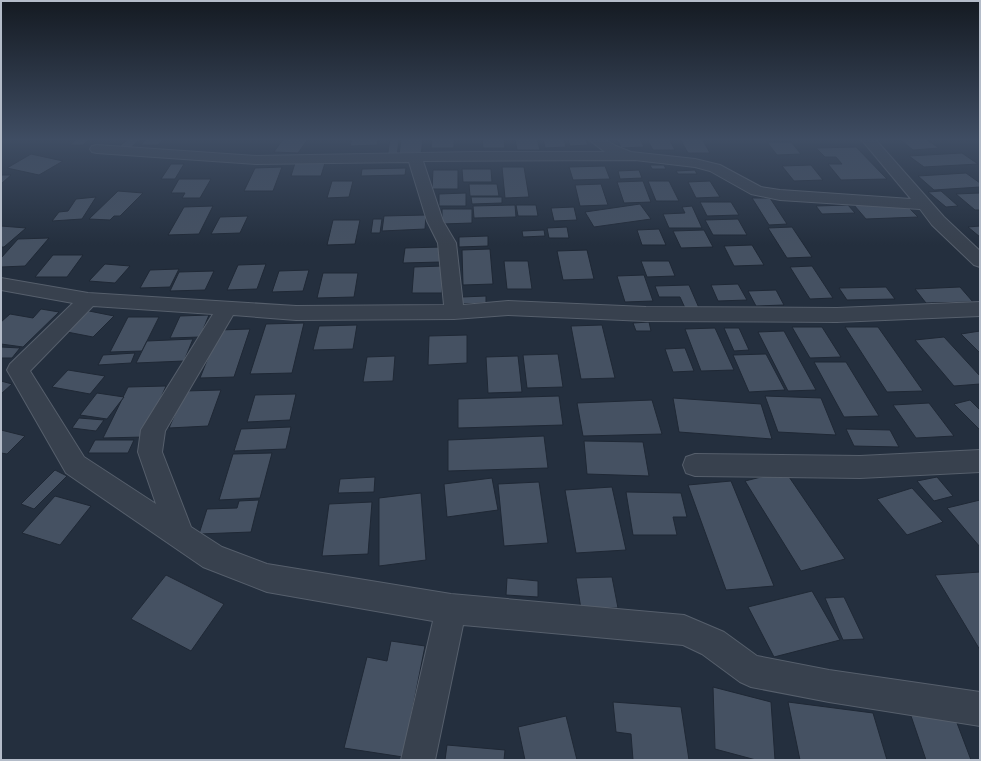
<svg xmlns="http://www.w3.org/2000/svg" width="981" height="761" font-family="'Varela Round',sans-serif">
<style>
.building{fill:#455162;stroke:#1f2835}
.lines{fill:none;stroke-linecap:round;stroke-linejoin:round}
.street-casing{stroke:#565f6c;stroke-width:2}
.street{fill:#38414e;fill-rule:evenodd}
</style>
<rect width="100%" height="100%" fill="#242f3e"/>
<g class="building">
<polygon points="77,139 89,139 83,145 70,145"/>
<polygon points="128,139 141,139 128,150 116,149"/>
<polygon points="146,139 163,139 158,145 141,145"/>
<polygon points="283,139 308,139 298,153 274,152"/>
<polygon points="352,139 378,139 377,145 350,146"/>
<polygon points="390,139 399,139 397,158 387,158"/>
<polygon points="401,139 423,139 421,155 399,155"/>
<polygon points="432,139 454,139 454,148 431,148"/>
<polygon points="482,139 504,139 505,148 483,148"/>
<polygon points="515,139 537,139 540,150 517,150"/>
<polygon points="543,139 564,139 566,147 545,148"/>
<polygon points="568,139 585,139 588,145 570,146"/>
<polygon points="617,139 640,139 644,147 621,148"/>
<polygon points="647,139 669,139 675,150 653,150"/>
<polygon points="680,139 702,139 710,153 688,153"/>
<polygon points="899,139 926,139 939,148 913,150"/>
<polygon points="767,142 791,142 801,154 777,155"/>
<polygon points="856,147 887,179 841,180 828,164 842,164 836,157 825,157 816,148"/>
<polygon points="962,153 978,164 924,167 909,156"/>
<polygon points="31,154 63,161 39,175 7,168"/>
<polygon points="295,163 325,163 321,176 291,176"/>
<polygon points="171,164 184,164 175,179 161,179"/>
<polygon points="650,165 664,165 666,169 652,169"/>
<polygon points="811,165 823,180 794,181 782,166"/>
<polygon points="605,166 610,179 573,180 569,167"/>
<polygon points="282,167 273,191 244,191 255,168"/>
<polygon points="502,167 524,167 529,197 505,198"/>
<polygon points="406,168 405,175 361,176 362,169"/>
<polygon points="462,169 491,169 492,182 463,182"/>
<polygon points="433,170 458,170 458,189 432,189"/>
<polygon points="639,170 642,178 620,179 618,171"/>
<polygon points="695,170 697,174 678,174 676,171"/>
<polygon points="966,173 980,183 980,187 934,190 918,176"/>
<polygon points="1,175 11,175 1,184"/>
<polygon points="179,179 211,179 200,198 182,198 185,193 171,193"/>
<polygon points="332,181 353,181 349,197 327,198"/>
<polygon points="643,181 651,202 624,203 617,182"/>
<polygon points="648,181 669,181 679,201 656,201"/>
<polygon points="710,181 720,197 696,198 688,182"/>
<polygon points="469,184 497,184 499,196 470,196"/>
<polygon points="601,184 608,205 580,206 575,185"/>
<polygon points="118,191 143,193 120,216 114,216 110,220 89,219"/>
<polygon points="941,191 958,206 946,207 928,192"/>
<polygon points="466,193 466,206 439,206 439,194"/>
<polygon points="980,193 980,210 975,210 956,194"/>
<polygon points="96,197 82,219 52,221 59,212 68,211 76,199"/>
<polygon points="471,197 502,197 502,203 472,204"/>
<polygon points="752,198 770,198 787,224 769,225"/>
<polygon points="700,202 731,202 739,215 707,216"/>
<polygon points="640,204 651,219 594,227 585,212"/>
<polygon points="905,204 918,217 866,219 854,205"/>
<polygon points="515,205 516,217 474,218 473,206"/>
<polygon points="516,205 536,205 538,216 518,216"/>
<polygon points="848,205 855,213 822,214 816,206"/>
<polygon points="213,206 199,234 168,235 184,207"/>
<polygon points="692,206 702,228 669,228 663,214 685,213 682,207"/>
<polygon points="574,207 577,220 554,221 551,208"/>
<polygon points="442,209 472,209 472,223 442,224"/>
<polygon points="426,215 425,229 382,231 384,216"/>
<polygon points="248,216 240,233 211,234 220,217"/>
<polygon points="373,219 382,219 380,233 371,233"/>
<polygon points="738,219 747,235 713,235 705,220"/>
<polygon points="333,220 360,220 355,244 327,245"/>
<polygon points="1,226 26,228 4,247 1,247"/>
<polygon points="980,226 980,237 968,227"/>
<polygon points="567,227 569,238 549,238 547,228"/>
<polygon points="792,227 812,257 787,258 768,228"/>
<polygon points="659,229 666,245 642,245 637,230"/>
<polygon points="544,230 545,236 523,237 522,231"/>
<polygon points="704,230 713,247 681,248 673,231"/>
<polygon points="488,236 488,246 459,247 459,237"/>
<polygon points="49,238 25,266 1,267 1,258 18,239"/>
<polygon points="752,245 764,265 734,266 724,246"/>
<polygon points="441,247 441,262 403,263 405,248"/>
<polygon points="490,249 493,284 463,285 462,250"/>
<polygon points="587,250 594,279 563,280 557,251"/>
<polygon points="53,255 83,255 67,277 35,277"/>
<polygon points="504,261 528,261 532,289 507,289"/>
<polygon points="641,261 669,261 675,276 647,277"/>
<polygon points="105,264 130,266 115,283 89,281"/>
<polygon points="266,264 257,289 227,290 238,265"/>
<polygon points="443,266 442,293 412,293 414,267"/>
<polygon points="812,266 833,298 810,299 790,267"/>
<polygon points="179,269 170,287 140,288 150,270"/>
<polygon points="309,270 303,291 272,292 279,271"/>
<polygon points="214,271 205,290 170,291 179,272"/>
<polygon points="323,273 358,273 354,297 317,298"/>
<polygon points="644,275 653,301 625,302 617,276"/>
<polygon points="738,284 747,300 718,301 711,285"/>
<polygon points="689,285 699,308 685,308 680,297 659,297 655,286"/>
<polygon points="886,287 895,299 847,300 839,288"/>
<polygon points="960,287 973,302 926,303 915,289"/>
<polygon points="776,290 784,305 756,306 748,291"/>
<polygon points="486,296 486,303 462,304 462,297"/>
<polygon points="41,309 59,312 23,347 1,344 1,322 10,314 33,318"/>
<polygon points="89,311 114,316 93,337 67,332"/>
<polygon points="209,315 200,337 170,338 180,316"/>
<polygon points="128,317 159,317 142,351 110,352"/>
<polygon points="649,322 651,331 636,331 633,323"/>
<polygon points="304,323 292,373 250,374 266,324"/>
<polygon points="357,325 353,349 313,350 319,326"/>
<polygon points="602,325 615,378 581,379 571,326"/>
<polygon points="792,327 822,327 841,357 810,358"/>
<polygon points="845,327 878,327 923,391 887,392"/>
<polygon points="715,328 734,370 701,371 685,329"/>
<polygon points="724,328 739,328 749,350 734,351"/>
<polygon points="250,329 234,377 200,378 219,330"/>
<polygon points="784,331 816,390 788,391 758,332"/>
<polygon points="980,331 980,353 961,334"/>
<polygon points="467,335 467,363 428,365 429,336"/>
<polygon points="944,337 980,376 980,384 954,386 915,340"/>
<polygon points="193,339 184,361 136,363 147,341"/>
<polygon points="1,347 20,348 12,358 1,358"/>
<polygon points="685,348 694,371 673,372 665,349"/>
<polygon points="135,353 131,363 98,365 103,355"/>
<polygon points="558,354 563,387 527,388 523,355"/>
<polygon points="766,354 785,390 749,392 733,355"/>
<polygon points="395,356 393,381 363,382 367,357"/>
<polygon points="518,356 522,392 488,393 486,357"/>
<polygon points="814,362 846,362 879,416 844,417"/>
<polygon points="68,370 105,376 90,394 52,387"/>
<polygon points="1,381 12,384 1,394"/>
<polygon points="166,386 144,437 103,438 128,387"/>
<polygon points="221,390 208,426 169,428 185,391"/>
<polygon points="97,393 124,397 107,419 80,415"/>
<polygon points="296,394 290,420 247,422 255,395"/>
<polygon points="559,396 563,425 458,428 458,399"/>
<polygon points="765,396 821,398 836,435 778,432"/>
<polygon points="673,398 761,404 772,439 679,432"/>
<polygon points="652,400 662,434 583,436 577,403"/>
<polygon points="970,400 980,410 980,430 954,404"/>
<polygon points="929,403 954,436 916,438 893,405"/>
<polygon points="79,418 104,420 96,431 72,428"/>
<polygon points="291,427 286,449 234,451 241,429"/>
<polygon points="846,429 890,430 899,447 854,446"/>
<polygon points="1,430 25,436 7,454 1,453"/>
<polygon points="544,436 548,468 448,471 448,440"/>
<polygon points="95,440 134,440 128,453 88,453"/>
<polygon points="584,441 643,442 649,476 587,474"/>
<polygon points="272,453 260,498 219,500 233,454"/>
<polygon points="55,470 67,476 34,509 21,504"/>
<polygon points="785,471 845,559 801,571 745,481"/>
<polygon points="375,477 374,492 338,493 340,479"/>
<polygon points="937,477 953,496 934,501 917,481"/>
<polygon points="492,478 498,510 447,517 444,484"/>
<polygon points="731,481 774,586 726,590 688,485"/>
<polygon points="539,482 548,543 504,546 498,484"/>
<polygon points="612,487 626,550 576,553 565,490"/>
<polygon points="912,488 943,522 907,535 877,499"/>
<polygon points="626,492 681,493 687,517 673,517 677,535 633,535"/>
<polygon points="421,493 426,560 379,566 379,498"/>
<polygon points="55,496 91,506 60,545 22,533"/>
<polygon points="259,500 251,532 199,534 207,509 237,508 239,501"/>
<polygon points="980,500 980,547 947,508"/>
<polygon points="372,502 368,554 322,556 329,504"/>
<polygon points="980,572 980,650 935,575"/>
<polygon points="166,575 224,604 191,651 131,619"/>
<polygon points="612,577 618,608 581,609 576,578"/>
<polygon points="507,578 538,581 538,597 506,595"/>
<polygon points="812,591 840,640 774,657 748,607"/>
<polygon points="844,597 864,639 843,640 825,598"/>
<polygon points="391,641 425,646 403,757 344,748 367,657 387,661"/>
<polygon points="713,687 771,702 775,760 756,760 715,749"/>
<polygon points="613,702 681,707 689,760 633,760 631,734 616,732"/>
<polygon points="788,702 873,713 887,760 800,760"/>
<polygon points="909,710 954,715 971,760 926,760"/>
<polygon points="566,716 577,760 525,760 518,727"/>
<polygon points="447,745 505,750 504,760 445,760"/>
</g>
<g class="lines">
<defs>
<g id="street">
<path d="M588 139H604L616 146 631 152 695 159 720 165 761 187 780 190 911 199 861 139H875L944 217 980 251V267L974 265 932 225 920 209 780 200 751 194 710 171 695 167 635 160 423 161 443 221 456 243 463 305 508 301 646 307 837 308 980 302V316L837 322 646 321 508 315 454 319 296 320 233 315 165 431 162 452 191 527 222 547 267 564 451 594 684 615 724 632 757 656 829 670 980 692V726L829 702 751 687 740 682 702 654 683 645 463 625 435 760H401L433 621 267 592 203 567 66 473 7 370 10 364 73 303 1 290V278L88 293 296 306 444 305 438 243 427 221 409 162 256 164 97 153 92 152 90 149 92 146 97 145 256 156 474 152H605ZM93 306 213 314 141 430 138 452 156 504 84 457 30 371Z"/>
<polygon points="980,450 980,472 860,478 695,476 686,473 683,465 686,457 695,454 860,456"/>
</g>
</defs>
<use href="#street" class="street-casing"/>
<use href="#street" class="street"/>
</g>
<linearGradient id="sky" x2="0" y2="1"><stop stop-color="#141a22"/><stop offset="0.57" stop-color="#3f4d63"/><stop offset="1" stop-color="#3f4d63" stop-opacity="0"/></linearGradient>
<rect width="981" height="245" fill="url(#sky)"/>
<rect width="981" height="761" fill="none" stroke="#b4bcc9" stroke-width="4"/>
</svg>
